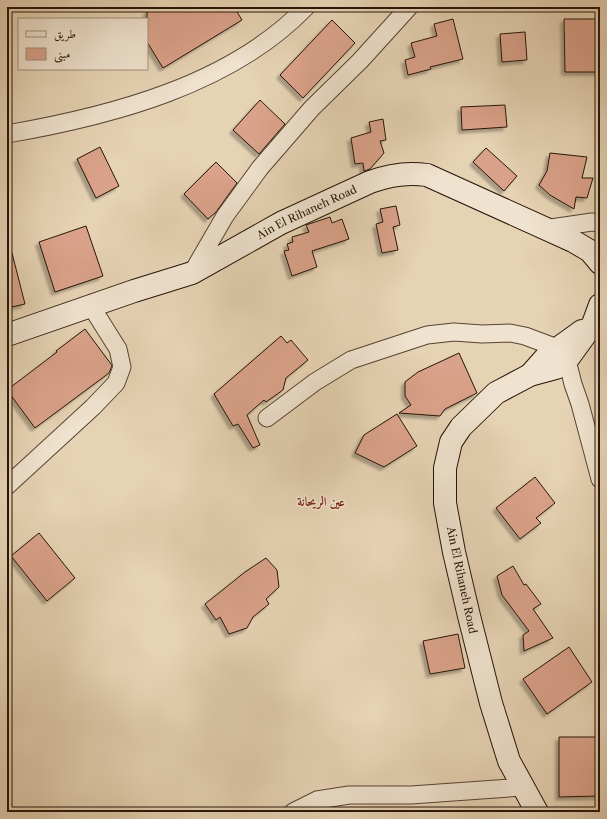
<svg xmlns="http://www.w3.org/2000/svg" width="607" height="819" font-family="'Libre Caslon Text',Amiri,serif">
<style>
.building{fill:#daa28a;stroke:#261408;filter:url(#shadow)}
.lines{fill:none;stroke-linecap:round;stroke-linejoin:round}
.street-casing{stroke:#564433;stroke-width:19}
.secondary-casing{stroke:#261408;stroke-width:24}
.street{stroke:#efe2ce;stroke-width:17}
.secondary{stroke:#efe2ce;stroke-width:22}
.labels{text-anchor:middle;dominant-baseline:central;stroke-width:3;stroke-linejoin:round;paint-order:stroke}
.street-label{font-size:11px;fill:#261408;stroke:#efe2ce}
.quarter-label{font-size:13px;font-weight:bold;fill:#7a1f14;stroke:#efe2ce}
</style>
<defs>
<filter id="shadow"><feDropShadow dx="-3.5" dy="3.5" stdDeviation="1" flood-color="#0004"/></filter>
</defs>
<rect width="100%" height="100%" fill="#e6d3b4"/>
<filter id="stains"><feTurbulence type="fractalNoise" baseFrequency=".005" numOctaves="4"/><feColorMatrix values="0 0 0 0 .2 0 0 0 0 .09 0 0 0 0 .02 0 0 0 .5 -.17"/></filter>
<radialGradient id="worn" r=".72"><stop offset=".6" stop-color="#630" stop-opacity="0"/><stop offset="1" stop-color="#630" stop-opacity=".3"/></radialGradient>
<g class="building">
<polygon points="154,7 234,7 242,20 163,68 147,42 147,11"/>
<polygon points="453,19 463,59 430,67 431,69 408,75 405,60 415,57 411,43 437,36 434,24"/>
<polygon points="564,19 600,19 600,72 565,72"/>
<polygon points="332,20 355,43 303,98 280,75"/>
<polygon points="525,32 527,60 502,62 500,34"/>
<polygon points="260,100 285,124 259,154 233,130"/>
<polygon points="505,105 507,127 462,130 461,107"/>
<polygon points="383,119 386,140 380,141 384,153 370,169 364,171 363,163 355,164 351,138 371,132 369,122"/>
<polygon points="100,147 119,186 96,198 77,159"/>
<polygon points="486,148 517,176 504,191 473,162"/>
<polygon points="550,153 587,157 582,178 593,178 587,198 576,197 574,209 550,195 539,185 547,171"/>
<polygon points="216,162 237,183 216,212 208,219 184,194"/>
<polygon points="396,206 400,225 393,227 398,250 382,253 376,224 383,222 380,209"/>
<polygon points="330,217 332,223 342,219 349,239 312,251 317,267 292,276 284,251 289,250 287,244 293,242 292,237 309,232 306,225"/>
<polygon points="86,226 103,276 55,292 39,242"/>
<polygon points="12,253 25,304 7,308 7,254"/>
<polygon points="85,329 111,364 112,366 109,373 35,428 7,390 57,352 56,351"/>
<polygon points="281,336 287,343 291,340 308,360 286,378 283,390 266,402 264,400 247,415 260,445 253,448 238,424 233,426 214,394"/>
<polygon points="459,353 477,393 445,409 440,416 399,413 411,405 405,396 405,382 418,372"/>
<polygon points="397,414 417,446 384,467 355,453 364,435"/>
<polygon points="535,477 555,503 536,518 541,523 520,539 496,508"/>
<polygon points="39,533 75,578 47,601 11,556"/>
<polygon points="266,558 277,570 279,587 266,599 269,604 253,617 247,628 229,634 220,617 216,620 205,604 245,572"/>
<polygon points="513,566 524,585 526,584 541,604 533,609 553,638 524,651 523,635 529,631 502,595 497,576"/>
<polygon points="458,634 465,668 430,674 423,641"/>
<polygon points="569,647 592,682 547,714 523,679"/>
<polygon points="559,737 600,737 600,796 559,797"/>
</g>
<g class="lines">
<defs>
<g id="street">
<path d="M7 134C111 116 231 85 306 7"/>
<polyline points="544,229 592,222 600,223"/>
<polyline points="192,273 225,216 260,168 312,108 360,61 409,7"/>
<polyline points="267,418 315,382 351,360 427,335 454,332 482,334 510,333 525,336 557,348 567,360 573,384 580,404 600,479"/>
<polyline points="7,486 93,407 116,383 122,367 118,349 91,306"/>
<polyline points="293,812 317,800 349,795 411,795 523,787"/>
</g>
<g id="secondary">
<path id="s1" d="M7 335 134 291 192 273 281 223 370 182C389 175 407 172 427 175L573 241 590 251 600 263"/>
<polyline points="530,375 546,357 582,331"/>
<polyline points="537,812 509,761 491,703 469,616 454,552 445,503 445,468 451,442 461,427 496,393 530,375 556,368 567,360 593,324 600,305"/>
</g>
</defs>
<use href="#street" class="street-casing"/>
<use href="#secondary" class="secondary-casing"/>
<use href="#street" class="street"/>
<use href="#secondary" class="secondary"/>
</g>
<g class="labels">
<g class="street-label">
<text stroke="none"><textPath href="#s1" startOffset="325">Ain El Rihaneh Road</textPath></text>
<text transform="translate(462 580) rotate(78)">Ain El Rihaneh Road</text>
</g>
<g class="quarter-label">
<text x="321" y="501">عين الريحانة</text>
</g>
</g>
<rect width="607" height="819" fill="none" stroke="#e6d3b4" stroke-width="24"/>
<rect x="8" y="8" width="591" height="803" fill="none" stroke="#261408" stroke-width="2"/>
<rect x="12" y="12" width="583" height="795" fill="none" stroke="#261408"/>
<rect x="18" y="18" width="130" height="52" fill="#efe2ce" stroke="#9f907f"/>
<rect x="26" y="31" width="20" height="6" fill="#efe2ce" stroke="#9f907f"/>
<text x="54" y="38" font-size="12" fill="#261408">طريق</text>
<rect x="26" y="48" width="20" height="12" fill="#daa28a" stroke="#9f907f"/>
<text x="54" y="58" font-size="12" fill="#261408">مبنى</text>
<rect width="100%" height="100%" filter="url(#stains)"/>
<rect width="100%" height="100%" fill="url(#worn)"/>
</svg>
